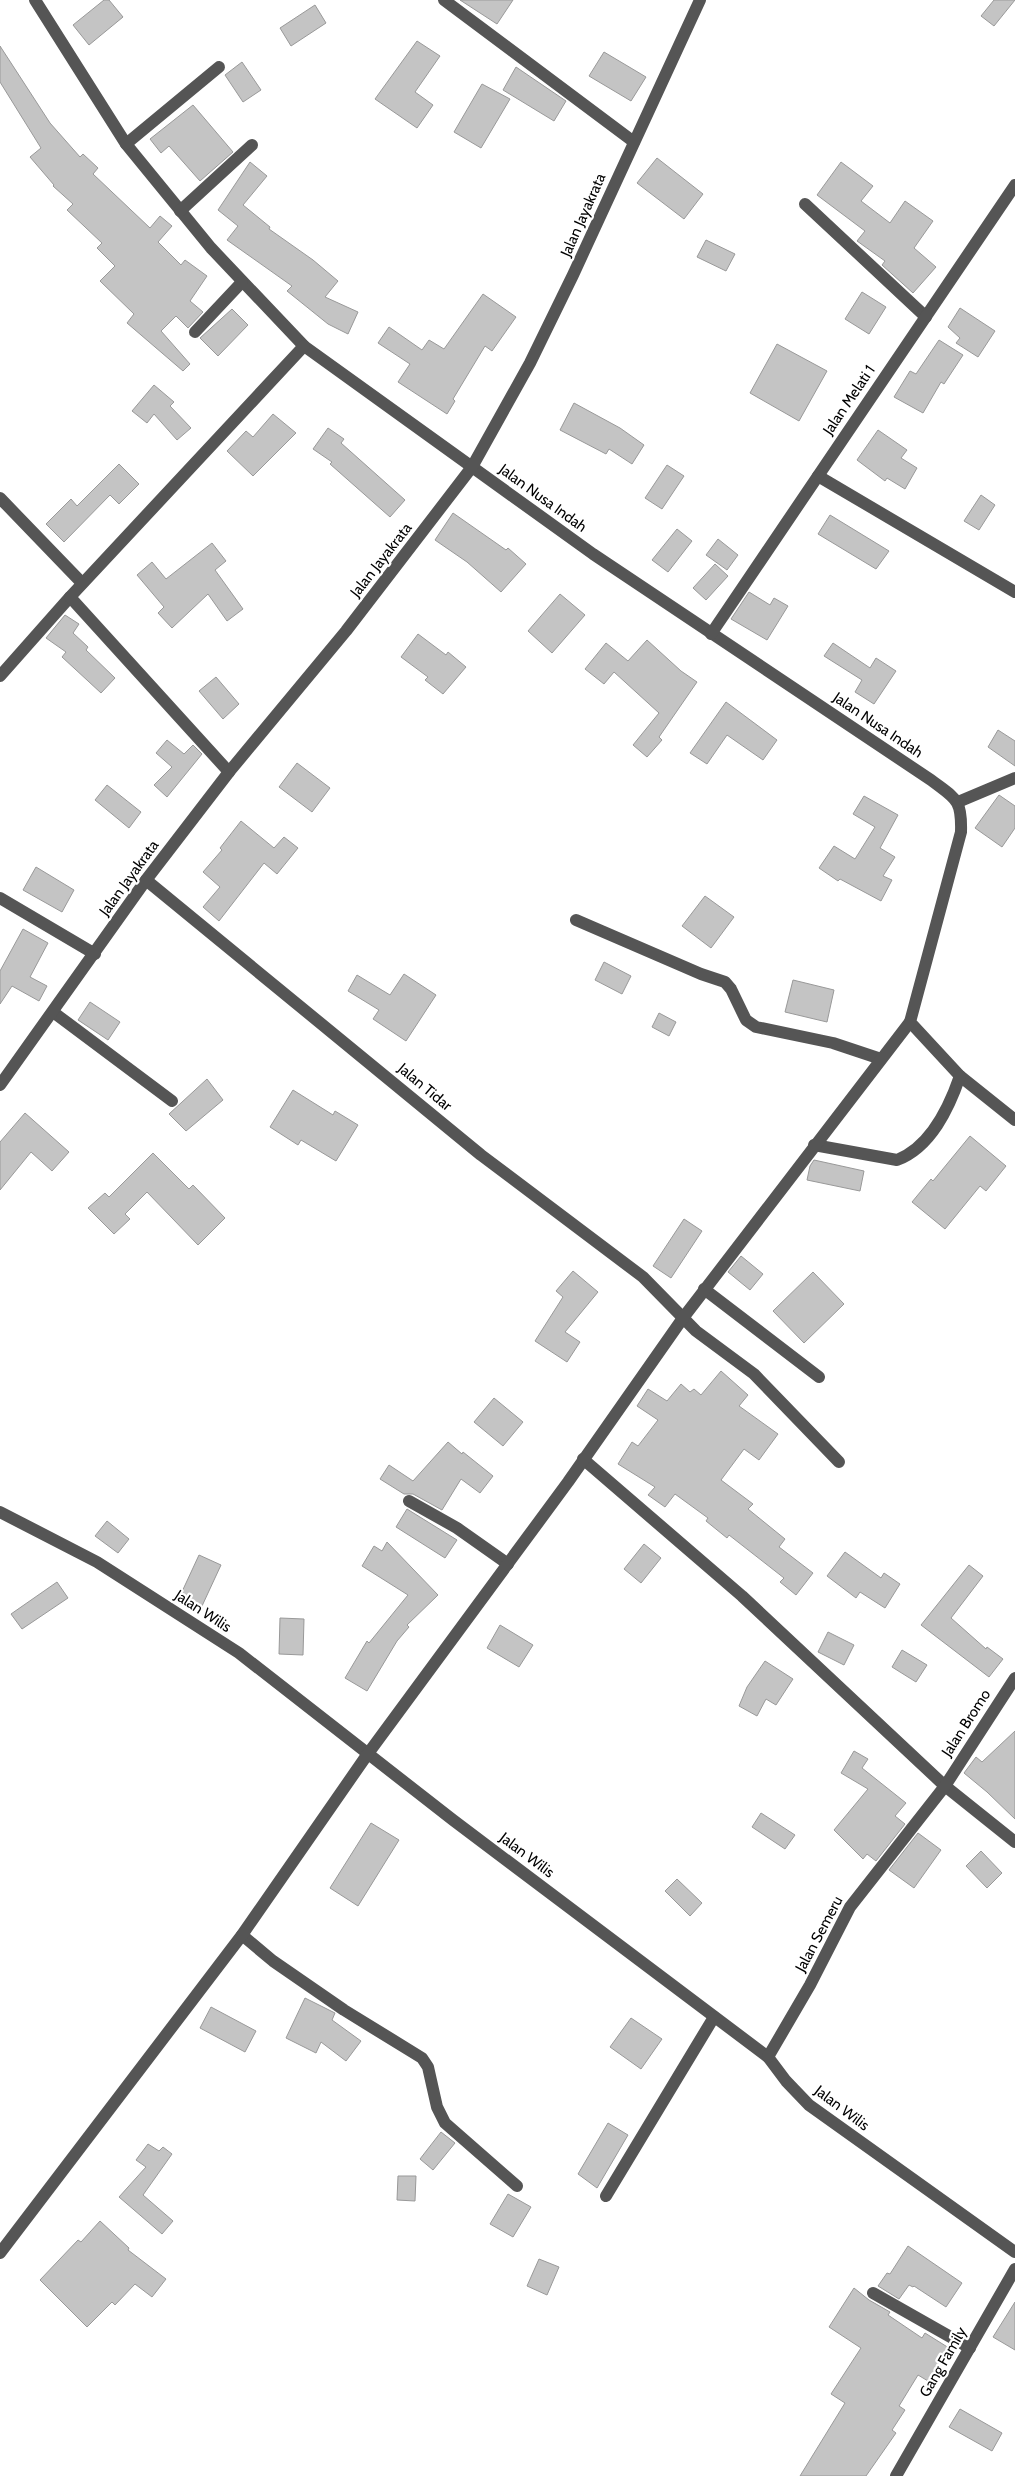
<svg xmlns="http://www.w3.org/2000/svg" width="1015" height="2476" font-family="Cabin,sans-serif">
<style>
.building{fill:#c4c4c4;stroke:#999}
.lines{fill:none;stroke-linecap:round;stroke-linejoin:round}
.minor{stroke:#555;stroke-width:12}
.labels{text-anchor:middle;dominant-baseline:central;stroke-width:4.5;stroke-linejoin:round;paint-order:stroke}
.street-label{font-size:15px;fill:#000;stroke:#fff}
</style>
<rect width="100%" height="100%" fill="#fff"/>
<g class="building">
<polygon points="104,0 109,0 123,17 89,45 73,25"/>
<polygon points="460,0 513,0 497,24"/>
<polygon points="994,0 1015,0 994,26 981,16"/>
<polygon points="315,5 326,23 291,46 280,28"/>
<polygon points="417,41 440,56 415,92 433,105 417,128 375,99"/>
<polygon points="0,46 50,123 80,157 83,154 98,168 93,174 150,228 160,216 172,226 158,242 181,265 185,260 207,276 190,301 203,312 188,328 176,316 161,331 190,364 183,371 127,323 134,314 100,281 115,266 97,248 102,243 67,210 73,204 53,186 54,185 30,157 41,148 0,82"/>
<polygon points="604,52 646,77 631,101 589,76"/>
<polygon points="242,62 261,90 243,102 225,75"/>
<polygon points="516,67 566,101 554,121 503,90"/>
<polygon points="482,84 510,99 481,148 454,132"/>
<polygon points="193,105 233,152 200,181 169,146 161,153 150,139"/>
<polygon points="657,158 703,194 684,219 637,183"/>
<polygon points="250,162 267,176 243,205 270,227 269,229 313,260 338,281 325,297 358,312 348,334 328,324 287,291 292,286 227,240 238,226 218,210"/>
<polygon points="841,162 873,186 861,201 890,223 905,201 933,221 914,248 936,267 913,293 882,265 885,261 857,241 865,231 817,195"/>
<polygon points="706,240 735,254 726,271 697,257"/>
<polygon points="862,292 886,307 869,334 845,319"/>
<polygon points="483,294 516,317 492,351 485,346 453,399 455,401 447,414 398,382 410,364 378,343 389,327 422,350 429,340 444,349"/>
<polygon points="960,308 995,331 978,357 956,343 960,338 948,327"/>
<polygon points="232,309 248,325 218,356 200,338"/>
<polygon points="939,340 963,355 944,384 941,382 923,413 894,397 910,371 916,374"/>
<polygon points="777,344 827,371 799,421 750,393"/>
<polygon points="154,385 174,402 170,406 191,428 177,440 154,414 147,423 132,411"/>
<polygon points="574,403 620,428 644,445 632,464 609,449 606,454 560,430"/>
<polygon points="273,414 296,433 253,476 227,451 246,431 253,437"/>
<polygon points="328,428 344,439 341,443 405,500 390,517 330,464 332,462 313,449"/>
<polygon points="878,430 907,450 901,458 917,468 905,489 887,478 885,481 857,460"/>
<polygon points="119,464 139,484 119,504 110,495 64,542 46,524 71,499 77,506"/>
<polygon points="667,465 684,476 662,509 645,498"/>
<polygon points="981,495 995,505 979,530 964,521"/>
<polygon points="453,513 506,550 508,548 526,564 501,592 467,562 435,540"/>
<polygon points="830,515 889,551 876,569 818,534"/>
<polygon points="677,529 692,541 668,572 652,560"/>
<polygon points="718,539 738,555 727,570 706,555"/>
<polygon points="212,543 226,561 215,570 243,609 227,621 208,594 172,628 158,613 164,607 137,575 152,562 166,579"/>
<polygon points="715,564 728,576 706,600 693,588"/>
<polygon points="749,592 770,605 774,598 788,606 767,640 731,619"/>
<polygon points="560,594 585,615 552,653 528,631"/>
<polygon points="65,615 79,624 73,633 88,647 86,650 115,678 101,693 62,657 66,652 46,638"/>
<polygon points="418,634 446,655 448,652 466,667 443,694 425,680 428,677 401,657"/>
<polygon points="647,640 681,671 697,682 659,737 662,740 647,757 633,745 659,713 614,672 604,684 585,669 606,643 628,661"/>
<polygon points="833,643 870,668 876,658 896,671 874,704 855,692 862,680 824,656"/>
<polygon points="216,677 239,704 223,719 199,691"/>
<polygon points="726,702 777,740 763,760 727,735 707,764 690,753"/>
<polygon points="998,730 1015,741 1015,766 988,747"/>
<polygon points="167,740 184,754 193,745 202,754 167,797 154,785 172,767 156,753"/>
<polygon points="297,763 330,788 312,812 279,787"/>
<polygon points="107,785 141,812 129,828 95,800"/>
<polygon points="999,795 1015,806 1015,828 1002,847 975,828"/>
<polygon points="864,796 898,815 880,848 895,857 883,876 892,880 881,901 840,879 838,881 819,868 834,846 855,859 875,827 853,814"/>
<polygon points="241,821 274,848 284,837 298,848 277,874 264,863 219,921 203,907 220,887 203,872 222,850 220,848"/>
<polygon points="36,867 74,890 62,912 23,890"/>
<polygon points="705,896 734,917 711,948 682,926"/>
<polygon points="23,929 48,943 30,977 47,986 39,1001 12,986 0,1004 0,971"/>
<polygon points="604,962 631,976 622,994 595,980"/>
<polygon points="404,974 436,995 406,1041 373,1019 379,1010 348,991 357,975 390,995"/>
<polygon points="793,980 834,990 827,1022 785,1012"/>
<polygon points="90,1002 120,1022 108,1040 78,1020"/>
<polygon points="659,1013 676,1022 669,1036 652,1027"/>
<polygon points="207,1079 223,1100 186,1131 169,1114"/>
<polygon points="293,1090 333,1115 335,1111 358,1125 336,1161 301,1140 298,1145 270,1127"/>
<polygon points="25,1113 69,1152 52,1171 31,1152 0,1190 0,1142"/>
<polygon points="970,1136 1006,1166 986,1191 980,1186 945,1229 912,1202 931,1179 933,1181"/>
<polygon points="153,1153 189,1189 193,1185 225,1218 198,1245 147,1192 125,1214 130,1219 114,1234 88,1208 105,1193 109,1197"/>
<polygon points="814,1160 864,1171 860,1191 807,1180 810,1166"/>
<polygon points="684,1219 702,1231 671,1278 653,1266"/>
<polygon points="741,1256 763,1274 750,1290 728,1272"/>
<polygon points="573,1271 598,1292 565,1332 580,1342 567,1362 535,1341 563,1297 556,1291"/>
<polygon points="813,1272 844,1304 804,1343 773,1311"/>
<polygon points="721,1371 748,1395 739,1406 778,1434 759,1460 744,1449 721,1480 753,1504 748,1509 785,1539 779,1547 813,1573 796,1595 780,1582 784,1578 729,1535 727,1538 706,1521 708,1518 675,1494 665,1507 648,1495 655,1487 618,1464 632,1442 638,1446 658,1420 637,1406 648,1389 667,1401 681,1384 690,1392 694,1389 701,1395"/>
<polygon points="494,1398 523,1422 503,1446 474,1422"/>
<polygon points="448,1442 462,1454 463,1452 493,1476 480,1493 461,1479 442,1510 413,1494 404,1494 380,1479 389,1465 413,1481"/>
<polygon points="407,1509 457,1540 445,1558 396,1527"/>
<polygon points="107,1521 129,1539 118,1553 95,1536"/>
<polygon points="387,1542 438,1595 407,1625 409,1627 397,1641 367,1691 345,1678 367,1641 369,1643 408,1595 362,1566 374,1546 382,1551"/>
<polygon points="644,1544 661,1558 641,1583 624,1569"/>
<polygon points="845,1552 881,1578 884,1573 900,1584 885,1608 860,1592 856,1598 827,1576"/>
<polygon points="199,1555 221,1565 202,1606 180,1596"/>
<polygon points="969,1565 983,1576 951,1618 986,1649 987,1647 1003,1659 989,1677 921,1625"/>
<polygon points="57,1582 68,1598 22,1629 11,1614"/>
<polygon points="280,1618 304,1619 303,1655 279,1654"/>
<polygon points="500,1625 533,1645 519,1667 487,1648"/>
<polygon points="828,1632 854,1645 844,1665 818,1652"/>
<polygon points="902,1650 927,1665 916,1682 892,1667"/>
<polygon points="765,1661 793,1679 776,1705 766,1699 757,1716 739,1706 747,1687"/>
<polygon points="1015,1731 1015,1819 987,1792 964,1773 976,1757 982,1762"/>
<polygon points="854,1751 868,1759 862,1768 906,1803 895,1816 905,1824 876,1861 867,1854 863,1859 834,1830 868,1789 841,1773"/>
<polygon points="761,1813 795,1835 785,1849 752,1827"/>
<polygon points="371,1823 399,1840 358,1906 330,1888"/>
<polygon points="918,1833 941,1850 914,1888 889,1870"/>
<polygon points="981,1851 1002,1873 987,1888 966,1866"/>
<polygon points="677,1879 702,1903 690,1916 665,1891"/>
<polygon points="305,1998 335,2013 332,2020 361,2041 346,2061 321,2042 316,2053 286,2038"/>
<polygon points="211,2007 256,2031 245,2052 200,2028"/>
<polygon points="631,2018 662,2039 641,2069 610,2047"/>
<polygon points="608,2123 628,2135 597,2188 578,2174"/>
<polygon points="441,2132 455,2143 433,2170 420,2159"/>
<polygon points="148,2144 159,2151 163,2147 172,2154 143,2195 173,2221 162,2234 119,2197 146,2167 136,2160"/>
<polygon points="398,2176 416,2176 415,2201 397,2200"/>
<polygon points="508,2194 531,2207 513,2237 490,2224"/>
<polygon points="100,2221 129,2248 128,2250 166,2279 152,2297 135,2284 115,2305 112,2302 87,2327 40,2280 78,2240 81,2242"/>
<polygon points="908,2246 962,2283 946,2307 914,2286 913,2287 909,2285 899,2299 878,2286 887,2273 890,2274"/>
<polygon points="539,2259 559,2267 547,2295 527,2286"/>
<polygon points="854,2288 869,2300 890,2312 888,2315 922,2338 925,2333 949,2348 928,2381 918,2375 899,2406 905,2410 892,2430 896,2433 866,2476 800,2476 845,2403 831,2394 861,2348 829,2327"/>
<polygon points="1015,2302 1015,2350 993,2337"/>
<polygon points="960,2409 1002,2433 992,2451 949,2427"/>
</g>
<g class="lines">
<g class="minor">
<path d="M35 0 126 144 211 248 304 346 593 554 931 780C956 799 962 799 961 832L910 1022 960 1076 1015 1120"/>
<polyline points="444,0 634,142"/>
<polyline points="126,144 219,67"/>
<polyline points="805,204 926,317"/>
<polyline points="180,211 252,145"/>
<polyline points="195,332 242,282"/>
<polyline points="818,476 1015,592"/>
<polyline points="0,498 82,583"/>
<polyline points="711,634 1015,185"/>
<polyline points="0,676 70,597"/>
<polyline points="229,772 70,597 304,346"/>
<polyline points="958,802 1015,778"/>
<polyline points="146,880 481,1155 643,1277 696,1331 754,1374 839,1462"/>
<polyline points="0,898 95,954"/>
<polyline points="576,920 701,974 725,982 731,989 746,1020 756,1027 833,1043 881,1059"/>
<polyline points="53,1012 172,1101"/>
<polyline points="0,1085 146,880 229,772 346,631 472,467 530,363 573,275 700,0"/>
<path d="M814 1145 897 1160C931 1147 949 1108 960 1076"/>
<polyline points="704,1289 819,1377"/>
<polyline points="583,1459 742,1596 945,1786 1015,1842"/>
<polyline points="409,1501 457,1528 508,1564"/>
<polyline points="0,1512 97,1562 239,1653 453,1820 768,2057 786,2081 809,2105 1015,2252"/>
<polyline points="242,1935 273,1961 344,2010 422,2058 428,2067 437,2107 445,2123 517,2186"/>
<polyline points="768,2057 810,1985 850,1907 945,1786 1015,1678"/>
<polyline points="606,2196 714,2017"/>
<polyline points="0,2253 242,1935 367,1755 568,1482 683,1318 910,1022"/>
<polyline points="873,2293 970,2348"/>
<polyline points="896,2476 1015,2269"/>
</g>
</g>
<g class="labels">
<g class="street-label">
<text transform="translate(583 215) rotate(-66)">Jalan Jayakrata</text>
<text transform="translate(849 400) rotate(-56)">Jalan Melati 1</text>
<text transform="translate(543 498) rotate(36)">Jalan Nusa Indah</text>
<text transform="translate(381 560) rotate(-52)">Jalan Jayakrata</text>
<text transform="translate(878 725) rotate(34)">Jalan Nusa Indah</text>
<text transform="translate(129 878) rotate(-54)">Jalan Jayakrata</text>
<text transform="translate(425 1087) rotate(40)">Jalan Tidar</text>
<text transform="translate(203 1611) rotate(33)">Jalan Wilis</text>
<text transform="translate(966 1723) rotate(-57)">Jalan Bromo</text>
<text transform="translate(527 1855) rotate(37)">Jalan Wilis</text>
<text transform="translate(819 1934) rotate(-62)">Jalan Semeru</text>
<text transform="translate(842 2108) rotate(37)">Jalan Wilis</text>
<text transform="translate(943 2362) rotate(-60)">Gang Family</text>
</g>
</g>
</svg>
